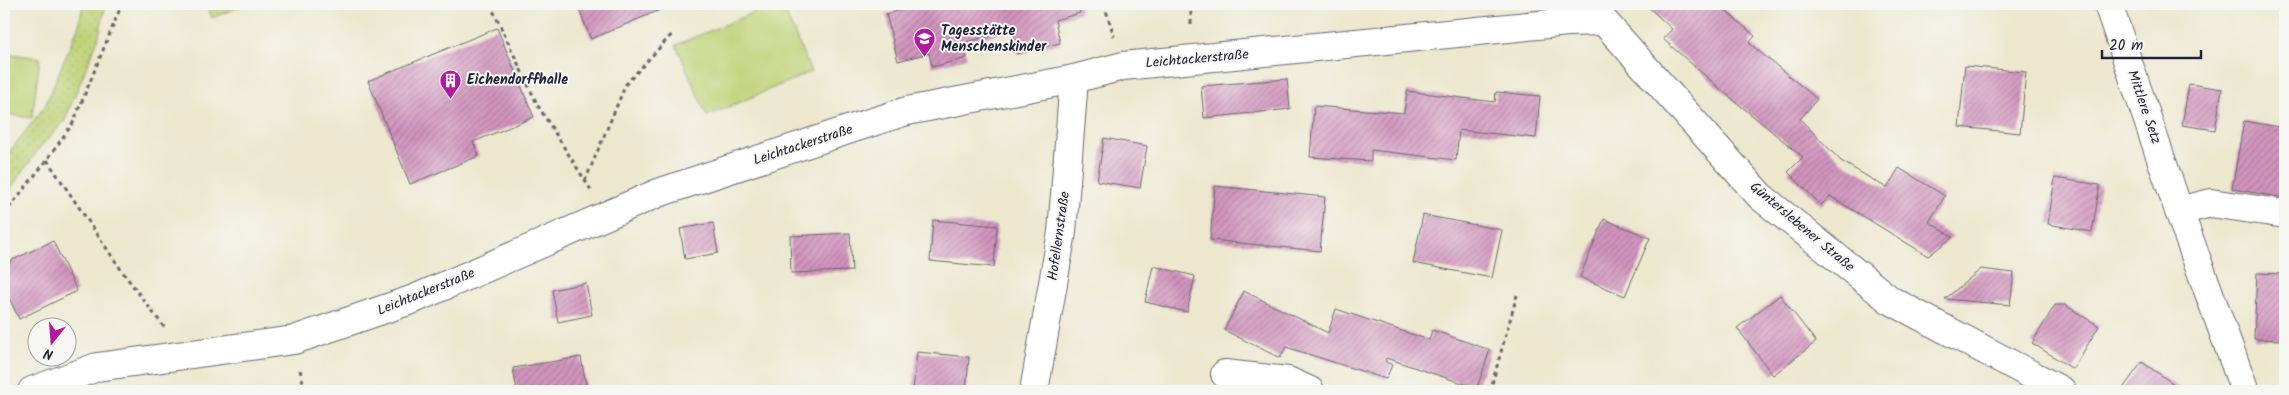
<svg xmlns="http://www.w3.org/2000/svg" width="2289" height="395" font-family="Kalam,sans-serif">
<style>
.grass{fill:url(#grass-dots);stroke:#707a58}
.garden{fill:#bfd276;stroke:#707a58}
.building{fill:url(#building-hatch)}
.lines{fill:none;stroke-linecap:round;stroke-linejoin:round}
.street-casing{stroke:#69676e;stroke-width:30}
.path{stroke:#69676e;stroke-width:3;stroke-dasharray:4 4;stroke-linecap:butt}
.street{stroke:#fff;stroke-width:28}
.labels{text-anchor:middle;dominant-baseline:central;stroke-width:4;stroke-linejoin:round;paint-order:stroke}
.poi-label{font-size:14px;font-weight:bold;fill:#22223b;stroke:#f6f6f2;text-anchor:start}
.street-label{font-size:14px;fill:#22223b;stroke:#f6f6f2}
</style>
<defs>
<pattern id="grass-dots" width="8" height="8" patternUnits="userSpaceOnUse" patternTransform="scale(1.25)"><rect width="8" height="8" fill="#bfd276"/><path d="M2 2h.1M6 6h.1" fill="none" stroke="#a4b467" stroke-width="1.8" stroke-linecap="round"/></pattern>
<pattern id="building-hatch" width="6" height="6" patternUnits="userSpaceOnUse" patternTransform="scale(1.25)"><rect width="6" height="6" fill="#d294be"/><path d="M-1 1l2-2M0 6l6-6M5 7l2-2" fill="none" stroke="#aa789c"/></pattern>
</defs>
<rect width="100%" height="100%" fill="#f6f6f2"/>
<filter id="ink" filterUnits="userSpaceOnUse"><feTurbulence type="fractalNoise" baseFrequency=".02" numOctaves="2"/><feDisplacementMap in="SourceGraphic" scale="10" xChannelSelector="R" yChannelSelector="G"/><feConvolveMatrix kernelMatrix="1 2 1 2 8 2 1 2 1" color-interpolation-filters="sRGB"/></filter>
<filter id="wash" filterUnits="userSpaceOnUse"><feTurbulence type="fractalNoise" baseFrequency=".0096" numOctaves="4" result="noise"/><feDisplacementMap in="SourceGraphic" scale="20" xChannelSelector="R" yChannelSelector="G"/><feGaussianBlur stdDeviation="1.12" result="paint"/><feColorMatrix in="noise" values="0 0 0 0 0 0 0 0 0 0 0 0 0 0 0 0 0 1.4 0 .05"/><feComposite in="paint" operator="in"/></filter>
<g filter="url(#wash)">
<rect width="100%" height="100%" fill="#ece7cd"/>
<polygon class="grass" points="83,4 106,4 98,39 64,122 41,146 4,198 4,159 45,106 79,25"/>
<g class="garden">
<polygon points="206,4 246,4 212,18"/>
<polygon points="773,4 782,4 811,72 707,116 676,45"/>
<polygon points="4,53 40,58 32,118 4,114"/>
</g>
<g id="blocks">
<g class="building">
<polygon points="577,4 674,4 591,39"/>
<polygon points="927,4 1079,4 1080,13 1055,20 1060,43 1017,54 1012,30 963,43 967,58 932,67 929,53 898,61 886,14"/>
<polygon points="1645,4 1718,4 1755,36 1749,43 1817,99 1800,119 1841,161 1887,188 1899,168 1945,196 1929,222 1953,237 1928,256 1830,196 1821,205 1788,172 1803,157 1725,93 1663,39 1672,29"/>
<polygon points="497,28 534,117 473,142 479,156 410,184 368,81"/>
<polygon points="1965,66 2026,72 2020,133 1959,127"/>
<polygon points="1287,79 1290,109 1204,118 1201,86"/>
<polygon points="2189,84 2222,89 2215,130 2182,125"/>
<polygon points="1407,91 1495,102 1496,92 1540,96 1536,138 1459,130 1456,160 1371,150 1371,161 1310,157 1314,106 1404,113"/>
<polygon points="2244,121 2285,128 2285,198 2232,189"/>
<polygon points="1104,138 1147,146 1140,188 1097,181"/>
<polygon points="2055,178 2100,185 2092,232 2048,224"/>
<polygon points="1215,186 1325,197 1320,251 1210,240"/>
<polygon points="1423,215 1502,230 1492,278 1413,263"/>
<polygon points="1604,219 1650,238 1625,296 1580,277"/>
<polygon points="933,220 997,226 994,267 930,261"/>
<polygon points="713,223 718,253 685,259 680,229"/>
<polygon points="850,233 852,271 791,273 790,236"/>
<polygon points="53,241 77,291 19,319 4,287 4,264"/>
<polygon points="1153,266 1195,276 1187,312 1145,302"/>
<polygon points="1981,269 2014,273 2010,305 1945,299"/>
<polygon points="2257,273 2285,274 2285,340 2254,339"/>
<polygon points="586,283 592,315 558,322 552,290"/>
<polygon points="1244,291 1328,333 1336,309 1429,340 1432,330 1490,350 1477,388 1386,358 1385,361 1392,365 1386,379 1286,347 1280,358 1224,330"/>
<polygon points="1780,295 1816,342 1773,375 1737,328"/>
<polygon points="2055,305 2065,305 2099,326 2073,369 2032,343"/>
<polygon points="917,352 969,357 966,391 913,391"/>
<polygon points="581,357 587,391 517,391 513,368"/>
<polygon points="2142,362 2184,391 2121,391"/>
</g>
</g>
</g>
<g filter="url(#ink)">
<use href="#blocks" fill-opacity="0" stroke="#69676e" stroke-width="1"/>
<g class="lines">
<defs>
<g id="street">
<polyline points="2108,4 2179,211 2245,391"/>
<polyline points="1592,8 1760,196 1890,300 2062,391"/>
<polyline points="2179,211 2211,203 2285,214"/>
<polyline points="1225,374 1288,381 1310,391"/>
<polyline points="32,391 97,367 294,340 414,299 658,193 860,126 907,111 1074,79 1123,66 1568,22 1603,21"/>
<polyline points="1034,391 1062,232 1074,79"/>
</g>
</defs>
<use href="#street" class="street-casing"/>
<g class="path">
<polyline points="490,4 538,106 591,190"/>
<polyline points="1104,4 1114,36"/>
<polyline points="1191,4 1191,28"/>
<polyline points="47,160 124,274 164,327"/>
<polyline points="585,181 626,84 674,32"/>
<polyline points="4,214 47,160 73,123 122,4"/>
<polyline points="300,370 305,391"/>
<polyline points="1490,391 1517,295"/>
</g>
<use href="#street" class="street"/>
</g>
</g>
<defs>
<symbol id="school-pin" viewBox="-11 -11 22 30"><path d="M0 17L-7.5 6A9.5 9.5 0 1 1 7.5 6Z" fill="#b5179e" stroke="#f6f6f2"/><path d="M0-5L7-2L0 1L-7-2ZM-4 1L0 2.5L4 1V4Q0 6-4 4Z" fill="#fff"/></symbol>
<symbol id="building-pin" viewBox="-11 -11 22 30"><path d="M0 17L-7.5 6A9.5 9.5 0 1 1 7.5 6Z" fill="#b5179e" stroke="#f6f6f2"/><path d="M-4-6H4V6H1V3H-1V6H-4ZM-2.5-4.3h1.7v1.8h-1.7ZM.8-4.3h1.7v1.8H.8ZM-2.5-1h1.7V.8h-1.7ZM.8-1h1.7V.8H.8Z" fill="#fff"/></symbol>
</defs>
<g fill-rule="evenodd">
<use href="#school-pin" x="912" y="26" width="25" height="34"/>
<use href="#building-pin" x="438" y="68" width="25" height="34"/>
</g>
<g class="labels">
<g class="poi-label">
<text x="941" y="31">Tagesstätte<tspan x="941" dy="16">Menschenskinder</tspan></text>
<text x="467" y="80">Eichendorffhalle</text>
</g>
<g class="street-label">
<text transform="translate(1197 59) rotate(-5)">Leichtackerstraße</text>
<text transform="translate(2144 107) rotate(71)">Mittlere Setz</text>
<text transform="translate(803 145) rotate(-18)">Leichtackerstraße</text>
<text transform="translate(1802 227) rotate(40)">Günterslebener Straße</text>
<text transform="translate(1059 236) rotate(-82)">Hofellernstraße</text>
<text transform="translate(426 292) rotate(-22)">Leichtackerstraße</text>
</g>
</g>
<rect width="2289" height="395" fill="none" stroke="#f6f6f2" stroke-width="20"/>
<g transform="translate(52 342) rotate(197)"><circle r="24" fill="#f6f6f2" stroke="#a1a1a9"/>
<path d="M0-4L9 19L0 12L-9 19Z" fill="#b5179e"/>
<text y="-8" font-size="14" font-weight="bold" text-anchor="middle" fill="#22223b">N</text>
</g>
<path d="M2102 50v8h99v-8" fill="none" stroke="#22223b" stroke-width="2.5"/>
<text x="2109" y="50" font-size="15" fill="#22223b" stroke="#f6f6f2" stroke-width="4" paint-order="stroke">20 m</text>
</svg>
